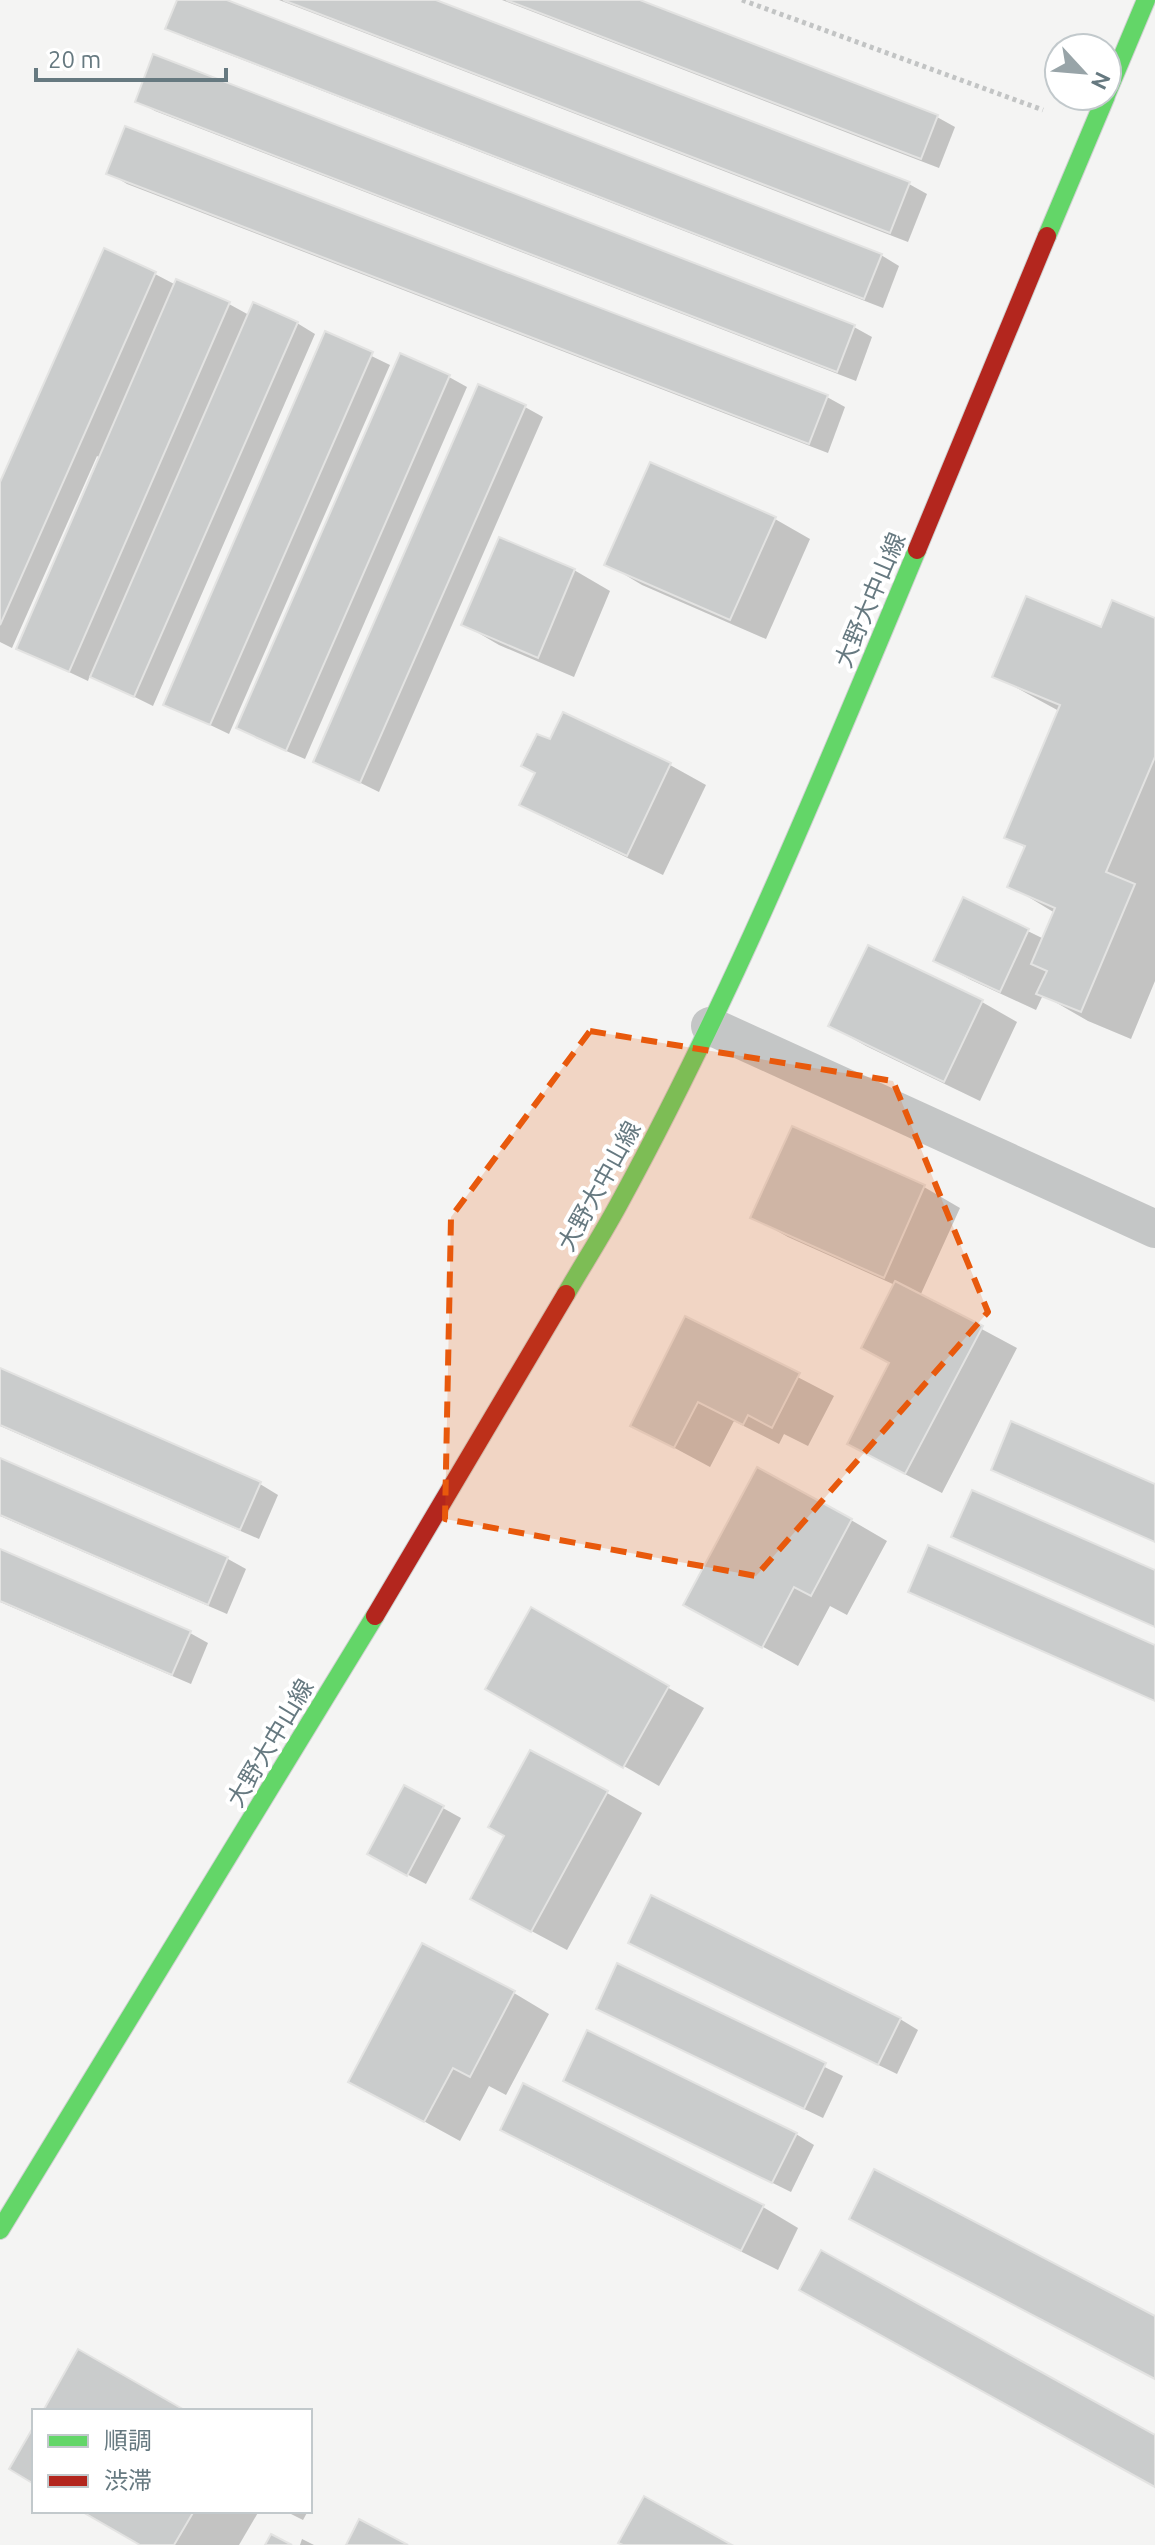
<svg xmlns="http://www.w3.org/2000/svg" width="1155" height="2545" font-family="Ubuntu,'Noto Sans JP',sans-serif">
<style>
.shadow{fill:#0003}
.building{fill:#cacccc;stroke:#e3e3e2;stroke-width:2}
.lines{fill:none;stroke-linecap:round;stroke-linejoin:round}
.fast-casing{stroke:#cfd1d1;stroke-width:20}
.jam-casing{stroke:#cfd1d1;stroke-width:20}
.path{stroke:#c2c4c4;stroke-width:5;stroke-dasharray:4 4;stroke-linecap:butt}
.lane{stroke:#c4c6c6;stroke-width:38}
.fast{stroke:#63d668;stroke-width:18}
.jam{stroke:#b3261e;stroke-width:18}
.marked{fill:#e8590c;fill-opacity:0.2;stroke:#e8590c;stroke-width:6;stroke-dasharray:16 10;stroke-linejoin:round}
.labels{text-anchor:middle;dominant-baseline:central;stroke-width:8;stroke-linejoin:round;paint-order:stroke}
.street-label{font-size:24px;fill:#667980;stroke:#fff}
</style>
<rect width="100%" height="100%" fill="#f4f4f3"/>
<g class="shadow">
<polygon points="179,0 221,0 881,255 899,266 883,308 186,38 168,28"/>
<polygon points="279,0 430,0 909,184 927,194 908,242"/>
<polygon points="502,0 634,0 937,117 955,127 939,168"/>
<polygon points="137,101 854,327 872,337 856,381 155,111"/>
<polygon points="109,173 827,397 845,407 828,453 127,184"/>
<polygon points="155,274 176,285 229,304 249,315 297,323 315,334 153,706 90,675 88,681 18,648 101,458 97,456 12,648 0,642 0,487"/>
<polygon points="326,334 390,365 229,734 166,704"/>
<polygon points="449,377 467,387 305,759 256,738 238,727"/>
<polygon points="525,407 543,417 379,792 316,761"/>
<polygon points="775,519 810,539 766,639 642,585 607,564"/>
<polygon points="500,539 574,570 610,591 574,677 499,645 463,624"/>
<polygon points="1155,621 1155,981 1131,1039 1088,1021 1043,995 1036,1010 971,980 935,960 964,900 1044,939 1055,913 1010,886 1026,848 1007,837 1059,711 995,676 1102,630"/>
<polygon points="551,741 670,765 706,785 663,875 557,824 522,804"/>
<polygon points="982,1002 1017,1022 980,1101 866,1046 830,1026"/>
<polygon points="793,1128 924,1187 960,1208 920,1296 1017,1348 942,1493 885,1464 895,1285 788,1237 752,1217"/>
<polygon points="686,1319 834,1396 808,1446 784,1434 779,1444 734,1421 710,1467 632,1425"/>
<polygon points="0,1370 260,1484 278,1495 259,1539 0,1426"/>
<polygon points="0,1461 228,1559 246,1569 227,1614 0,1516"/>
<polygon points="993,1469 1155,1486 1155,1542 1012,1480"/>
<polygon points="851,1520 887,1541 847,1615 830,1606 798,1666 721,1624"/>
<polygon points="954,1536 1155,1573 1155,1627 972,1547"/>
<polygon points="0,1551 190,1633 208,1643 191,1684 0,1602"/>
<polygon points="910,1591 1155,1648 1155,1701 929,1602"/>
<polygon points="531,1610 704,1708 659,1786 487,1688"/>
<polygon points="405,1787 461,1818 426,1884 387,1864"/>
<polygon points="607,1793 642,1813 567,1950 509,1919"/>
<polygon points="648,1953 900,2019 918,2030 897,2074"/>
<polygon points="618,1966 843,2076 823,2118 617,2019"/>
<polygon points="514,1993 549,2014 506,2095 489,2086 460,2141 387,2101"/>
<polygon points="583,2090 796,2134 814,2145 791,2192"/>
<polygon points="502,2129 763,2207 798,2228 778,2270 538,2150"/>
<polygon points="85,2511 259,2511 239,2545 144,2545"/>
<polygon points="285,2511 308,2511 303,2520"/>
<polygon points="302,2539 314,2545 300,2545"/>
</g>
<g class="building">
<polygon points="177,0 227,0 882,254 864,299 165,29"/>
<polygon points="283,0 436,0 910,182 890,233"/>
<polygon points="506,0 640,0 938,115 921,159"/>
<polygon points="153,54 855,325 837,372 135,102"/>
<polygon points="125,126 828,395 809,444 106,174"/>
<polygon points="104,248 156,272 0,625 0,482"/>
<polygon points="176,279 230,302 69,672 16,649"/>
<polygon points="253,302 298,322 134,697 90,677"/>
<polygon points="325,331 373,352 210,725 163,705"/>
<polygon points="400,353 450,375 286,751 236,728"/>
<polygon points="478,384 526,405 360,783 313,762"/>
<polygon points="650,462 776,517 730,620 604,565"/>
<polygon points="499,537 575,569 538,658 461,625"/>
<polygon points="1026,596 1101,627 1112,600 1155,618 1155,757 1106,872 1135,884 1081,1012 1036,994 1047,971 1031,964 1055,908 1007,887 1025,846 1004,838 1060,705 992,677"/>
<polygon points="563,712 671,763 627,856 519,805 535,773 521,766 537,734 550,739"/>
<polygon points="963,897 1029,929 1000,992 933,961"/>
<polygon points="868,945 983,1000 944,1082 828,1026"/>
<polygon points="792,1126 925,1185 884,1278 750,1218"/>
<polygon points="895,1281 983,1326 905,1474 847,1444 889,1363 861,1348"/>
<polygon points="685,1316 800,1373 772,1428 748,1415 743,1425 698,1402 674,1448 630,1426"/>
<polygon points="0,1368 261,1482 240,1530 0,1425"/>
<polygon points="1011,1421 1155,1484 1155,1542 991,1470"/>
<polygon points="0,1458 228,1557 208,1605 0,1515"/>
<polygon points="757,1467 852,1519 811,1596 794,1587 762,1648 683,1605"/>
<polygon points="972,1490 1155,1570 1155,1627 951,1537"/>
<polygon points="928,1545 1155,1645 1155,1701 908,1592"/>
<polygon points="0,1549 191,1631 172,1675 0,1601"/>
<polygon points="531,1607 669,1686 623,1768 485,1689"/>
<polygon points="530,1750 608,1791 531,1932 470,1899 504,1836 488,1827"/>
<polygon points="404,1785 444,1806 407,1876 367,1854"/>
<polygon points="651,1895 901,2018 878,2065 628,1943"/>
<polygon points="422,1943 515,1991 470,2077 453,2068 424,2122 348,2082"/>
<polygon points="617,1963 826,2063 804,2109 596,2009"/>
<polygon points="587,2030 797,2133 772,2183 563,2081"/>
<polygon points="523,2083 764,2205 741,2251 500,2130"/>
<polygon points="874,2169 1155,2316 1155,2379 849,2219"/>
<polygon points="821,2250 1155,2435 1155,2487 799,2290"/>
<polygon points="78,2349 186,2411 43,2411"/>
<polygon points="34,2426 34,2484 9,2469"/>
<polygon points="644,2496 732,2545 623,2545 618,2543"/>
<polygon points="81,2511 194,2511 174,2545 140,2545"/>
<polygon points="359,2519 408,2545 346,2545"/>
<polygon points="271,2534 292,2545 265,2545"/>
</g>
<g class="lines">
<defs>
<g id="fast">
<polyline points="1107,93 1146,0"/>
<polyline points="1047,236 1106,96"/>
<path d="M566 1294C584 1263 604 1232 621 1200 735 991 825 770 917 550"/>
<polyline points="0,2230 375,1616"/>
</g>
<g id="jam">
<polyline points="917,550 1047,236"/>
<polyline points="375,1616 566,1294"/>
</g>
</defs>
<use href="#fast" class="fast-casing"/>
<use href="#jam" class="jam-casing"/>
<polyline class="path" points="742,0 1043,110"/>
<polyline class="lane" points="710,1026 1155,1229"/>
<use href="#fast" class="fast"/>
<use href="#jam" class="jam"/>
</g>
<path class="marked" d="M590 1031 893 1081 988 1312 756 1576 445 1519 451 1217Z"/>
<g class="labels">
<g class="street-label">
<text transform="translate(870 600) rotate(-67)">大野大中山線</text>
<text transform="translate(599 1186) rotate(-61)">大野大中山線</text>
<text transform="translate(270 1743) rotate(-59)">大野大中山線</text>
</g>
</g>
<rect x="32" y="2409" width="280" height="104" fill="#ffffff" stroke="#c2c9cc" stroke-width="2"/>
<rect x="48" y="2435" width="40" height="12" fill="#63d668" stroke="#c2c9cc" stroke-width="2"/>
<text x="104" y="2449" font-size="24" fill="#667980">順調</text>
<rect x="48" y="2475" width="40" height="12" fill="#b3261e" stroke="#c2c9cc" stroke-width="2"/>
<text x="104" y="2489" font-size="24" fill="#667980">渋滞</text>
<g transform="translate(1083 72) rotate(116)"><circle r="38" fill="#ffffff" stroke="#c2c9cc" stroke-width="2"/>
<path d="M0-6L14 30L0 20L-14 30Z" fill="#98a4a8"/>
<text y="-12" font-size="22" font-weight="bold" text-anchor="middle" fill="#667980">N</text>
</g>
<path d="M36 68v12h190v-12" fill="none" stroke="#667980" stroke-width="4"/>
<text x="48" y="68" font-size="24" fill="#667980" stroke="#ffffff" stroke-width="6" paint-order="stroke">20 m</text>
</svg>
